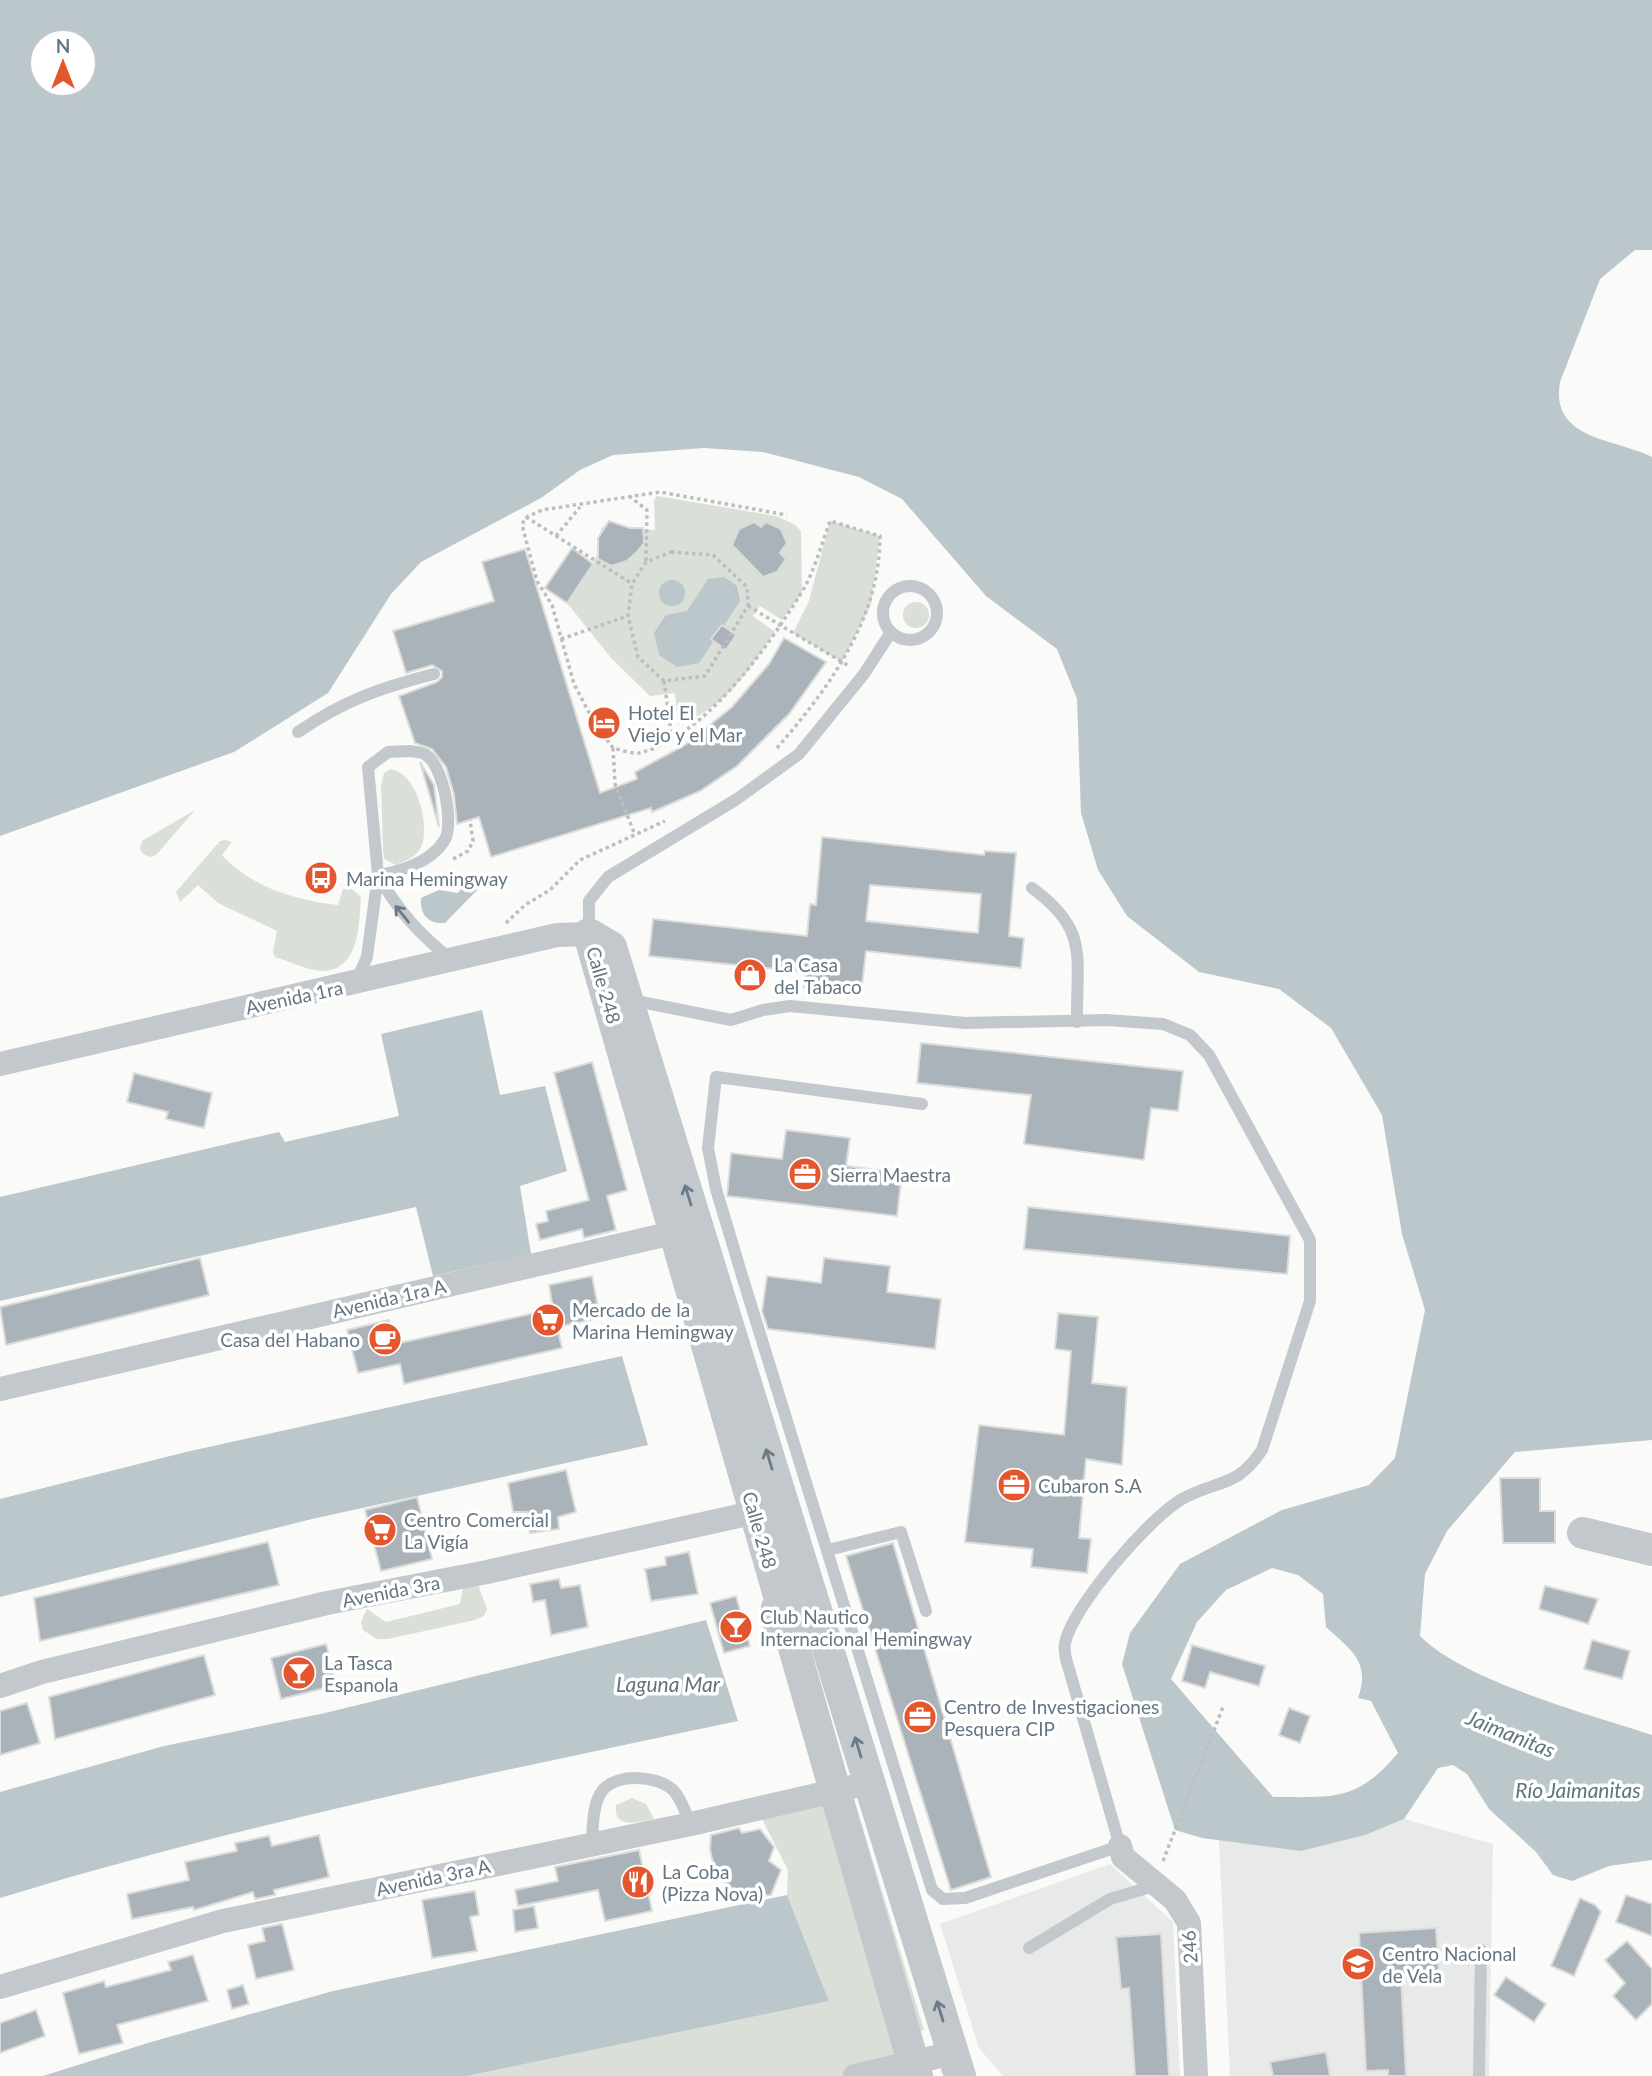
<svg xmlns="http://www.w3.org/2000/svg" width="1652" height="2076" font-family="Lato,sans-serif">
<style>
.built{fill:#e8e9e9}
.green{fill:#dadfd7}
.water{fill:#bbc7cb;fill-rule:evenodd}
.building{fill:#aab3b9;stroke:#dcdcda;stroke-width:2;fill-rule:evenodd}
.lines{fill:none;stroke-linecap:round;stroke-linejoin:round}
.path{stroke:#bbbfc2;stroke-width:3.5;stroke-dasharray:3.5 3.5;stroke-linecap:butt}
.service{stroke:#c3c8cc;stroke-width:12}
.minor{stroke:#c3c8cc;stroke-width:24}
.tertiary{stroke:#c3c8cc;stroke-width:32}
.oneway{stroke:#6a7a87}
.labels{text-anchor:middle;dominant-baseline:central;stroke-width:7;stroke-linejoin:round;paint-order:stroke}
.poi-label{font-size:19px;fill:#657683;stroke:#fff;text-anchor:start}
.street-label{font-size:19px;fill:#657683;stroke:#fff}
.water-label{font-size:21px;font-style:italic;fill:#60757c;stroke:#fff}
</style>
<rect width="100%" height="100%" fill="#fafaf8"/>
<g class="built">
<polygon points="1404,1819 1493,1844 1489,2076 1230,2076 1219,1840 1301,1851 1365,1835"/>
<polygon points="1110,1864 1173,1922 1180,2076 1003,2076 979,2048 940,1924"/>
</g>
<g class="green">
<path d="M657 496 776 516 794 524 801 531 802 593 782 620 760 606 753 616 775 632C750 669 723 711 678 724L675 693 650 696 612 659 567 603 593 564 598 553 601 529 609 521 630 528 655 530 654 501Z"/>
<polygon points="830,521 880,536 871,604 842,662 793,633 809,601"/>
<circle cx="916" cy="615" r="13"/>
<path d="M391 769C417 774 429 821 422 845 418 856 406 861 396 865L384 859 383 850 381 786 384 773Z"/>
<polygon points="195,810 157,854 151,857 143,854 140,849 142,841"/>
<path d="M225 840 232 842 222 855C251 887 297 901 338 905L343 889H352L361 897C359 923 360 970 323 971 309 971 289 961 275 957L273 952 277 931 218 903 198 885 180 902 176 892 220 841Z"/>
<polygon points="472,1584 479,1587 487,1609 484,1616 475,1620 388,1639 377,1639 363,1630 361,1622 367,1609 386,1622 460,1604 463,1588"/>
<path d="M632 1798 646 1804 654 1819C638 1822 613 1830 616 1805Z"/>
<polygon points="832,1799 916,2076 467,2076 829,2001 787,1895 788,1870 759,1813"/>
<polygon points="861,1822 924,2030 918,2032 854,1825"/>
</g>
<g class="water">
<path d="M0 0H1652V250H1635L1600 279 1560 382C1550 440 1613 438 1652 457V1440L1515 1452 1447 1531 1425 1574 1420 1636C1464 1681 1589 1714 1652 1735V1860L1609 1866 1572 1881 1553 1875 1536 1852 1489 1809 1467 1774 1453 1765 1438 1768 1404 1819 1365 1835 1301 1851 1202 1838 1175 1830 1122 1664 1130 1633 1180 1564 1282 1510 1369 1485 1395 1458 1425 1310 1402 1234 1382 1115 1331 1028 1279 989 1199 972 1127 916 1098 870 1081 813 1077 699 1057 649 986 596 902 499 859 477 763 452 704 448 613 455 580 470 541 498 421 562 391 594 328 693 234 752 0 836ZM42 42H84V84H42ZM1272 1568 1298 1575 1323 1594 1326 1627C1351 1650 1371 1662 1358 1698L1371 1701 1398 1753C1357 1802 1333 1797 1273 1797L1171 1679 1197 1622 1226 1590Z"/>
<polygon points="724,577 737,586 740,601 699,663 677,667 659,655 654,633 666,615 687,611 708,579"/>
<circle cx="672" cy="593" r="13"/>
<path d="M469 879 480 881 481 886 445 923C428 924 420 915 421 898L439 890 458 893Z"/>
<polygon points="482,1010 500,1095 545,1086 567,1171 520,1186 531,1254 433,1276 416,1207 0,1301 0,1197 279,1132 285,1142 399,1116 381,1034"/>
<polygon points="622,1356 648,1445 312,1519 0,1597 0,1499 186,1452"/>
<path d="M706 1620 738 1721C491 1773 242 1824 0 1898V1792L164 1746 325 1713Z"/>
<polygon points="787,1895 829,2001 467,2076 43,2076 151,2042 333,1991"/>
</g>
<g class="building">
<polygon points="609,521 630,528 643,528 644,543 637,552 627,561 611,566 598,559 598,538"/>
<polygon points="754,522 761,527 766,522 781,529 787,543 780,553 786,559 777,572 763,577 732,545 739,529"/>
<polygon points="572,548 593,564 567,603 545,588"/>
<polygon points="525,549 600,793 637,779 635,772 685,745 732,707 769,664 784,638 826,662 789,714 737,766 700,791 652,812 651,808 491,857 479,817 457,824 454,795 446,767 432,749 415,743 399,696 437,682 442,677 442,671 432,665 406,673 393,631 494,601 482,562"/>
<polygon points="722,625 736,635 726,650 711,639"/>
<polygon points="420,762 434,785 439,827"/>
<path d="M822 837 984 855 985 851 1016 853 1009 936 1024 938 1021 968 866 951 861 994 804 988 805 972 649 956 653 919 807 936 810 904 816 905ZM870 885 981 894 978 933 866 921Z"/>
<polygon points="921,1043 1183,1071 1178,1111 1151,1108 1144,1160 1024,1144 1031,1095 917,1083"/>
<polygon points="592,1062 627,1190 607,1196 616,1230 584,1238 582,1229 540,1240 536,1224 548,1221 546,1211 589,1200 554,1073"/>
<polygon points="134,1073 212,1093 204,1128 166,1119 168,1112 127,1102"/>
<polygon points="786,1130 850,1138 846,1166 902,1173 897,1216 727,1196 731,1153 782,1159"/>
<polygon points="1028,1207 1290,1236 1287,1274 1024,1249"/>
<polygon points="200,1258 209,1295 6,1345 0,1307"/>
<polygon points="824,1258 890,1266 887,1292 941,1299 935,1349 768,1329 762,1311 767,1276 821,1283"/>
<polygon points="592,1276 600,1318 557,1327 562,1348 404,1384 400,1364 358,1373 347,1330 389,1320 395,1344 553,1309 549,1285"/>
<polygon points="1058,1313 1098,1317 1092,1383 1127,1387 1122,1465 1086,1459 1079,1538 1091,1539 1087,1573 1031,1567 1033,1549 965,1542 979,1425 1064,1435 1071,1351 1055,1349"/>
<polygon points="566,1470 576,1512 558,1517 559,1529 530,1533 527,1512 513,1512 508,1483"/>
<polygon points="1500,1478 1540,1478 1540,1511 1555,1511 1555,1543 1503,1543"/>
<polygon points="417,1497 432,1559 381,1571 365,1510"/>
<polygon points="268,1542 279,1585 40,1641 34,1598"/>
<polygon points="893,1543 991,1877 951,1890 846,1556"/>
<polygon points="689,1552 698,1594 651,1601 645,1569 666,1565 665,1557"/>
<polygon points="559,1579 561,1588 580,1585 588,1627 551,1635 545,1600 533,1602 530,1584"/>
<polygon points="1545,1586 1598,1599 1588,1624 1539,1609"/>
<polygon points="736,1596 750,1646 724,1653 710,1603"/>
<polygon points="1592,1640 1630,1651 1622,1679 1584,1669"/>
<polygon points="326,1644 337,1685 281,1699 271,1658"/>
<polygon points="1192,1645 1265,1666 1259,1686 1210,1672 1205,1688 1182,1681"/>
<polygon points="204,1655 215,1695 55,1739 49,1697"/>
<polygon points="27,1703 40,1743 0,1755 0,1711"/>
<polygon points="1289,1708 1310,1716 1300,1743 1279,1735"/>
<polygon points="739,1828 742,1833 760,1829 774,1847 769,1861 781,1870 771,1895 752,1896 733,1889 723,1881 714,1867 710,1849 711,1835"/>
<polygon points="319,1835 329,1877 274,1890 275,1895 255,1899 253,1892 194,1910 193,1907 132,1919 127,1894 189,1880 185,1862 237,1851 235,1843 269,1836 272,1846"/>
<polygon points="639,1850 652,1911 605,1921 598,1890 518,1906 515,1890 558,1881 555,1867"/>
<polygon points="475,1891 479,1915 470,1917 477,1951 432,1958 422,1900"/>
<polygon points="1626,1895 1652,1904 1652,1936 1616,1922"/>
<polygon points="1580,1898 1595,1905 1601,1912 1574,1976 1551,1966"/>
<polygon points="534,1906 538,1928 515,1932 513,1910"/>
<polygon points="282,1924 294,1970 256,1979 248,1945 265,1941 262,1928"/>
<polygon points="1436,1928 1439,1974 1401,1976 1406,2076 1388,2076 1388,2070 1366,2071 1359,1933"/>
<polygon points="1161,1934 1169,2076 1135,2076 1129,1988 1121,1989 1116,1937"/>
<polygon points="1627,1941 1652,1969 1652,2004 1636,2020 1613,1996 1625,1983 1605,1960"/>
<polygon points="193,1955 208,2001 117,2025 123,2043 79,2054 63,1993 104,1981 106,1987 171,1970 168,1962"/>
<polygon points="1506,1977 1546,2004 1534,2022 1494,1995"/>
<polygon points="243,1985 249,2004 232,2009 227,1990"/>
<polygon points="36,2010 45,2036 0,2053 0,2023"/>
<polygon points="1326,2052 1330,2076 1273,2076 1270,2062"/>
</g>
<g class="lines">
<g class="path">
<polyline points="629,496 647,510 646,562"/>
<polyline points="526,517 631,583"/>
<polyline points="556,536 580,507"/>
<polygon points="671,552 713,555 747,587 748,606 705,676 664,681 638,657 628,616 632,584 646,562"/>
<polyline points="748,606 849,666"/>
<polyline points="561,639 628,616"/>
<polyline points="664,681 672,738"/>
<polyline points="613,748 615,784 635,835"/>
<path d="M777 748C829 688 880 619 880 536L830 521C821 545 814 574 800 595 767 648 704 738 639 753 632 754 621 750 613 748L594 722 574 684 552 605 537 581 522 525 525 518 542 510 660 492 787 515"/>
<polyline points="453,859 468,851 473,841 470,820"/>
<polyline points="506,923 525,905 550,890 580,860 665,821"/>
<polyline points="1163,1861 1223,1707"/>
</g>
<g class="service">
<circle cx="910" cy="613" r="27"/>
<path d="M298 732C345 700 380 688 434 674"/>
<path d="M410 751C415 752 422 752 426 755 443 765 455 826 444 841 431 862 400 872 378 875L368 767 388 752Z"/>
<path d="M1032 888C1090 930 1076 957 1077 1022"/>
<polyline points="589,934 589,901 608,877 737,799 799,754 864,674 891,632"/>
<path d="M356 982 367 957 378 875C398 911 420 935 452 960"/>
<path d="M631 1000 731 1020 763 1010 790 1006 965 1023 1106 1020 1163 1024 1190 1035 1209 1055 1310 1240V1301L1262 1450C1236 1489 1218 1479 1182 1499 1149 1518 1073 1606 1065 1643 1064 1648 1065 1654 1066 1659L1120 1846 965 1898 943 1899 932 1890 743 1279 716 1189 708 1148 716 1077 922 1104"/>
<polyline points="828,1550 901,1532 926,1611"/>
<polyline points="776,1598 767,1605 767,1623 774,1630 786,1628"/>
<path d="M592 1844C593 1828 592 1805 602 1791 616 1773 657 1775 673 1790 681 1798 686 1814 691 1824"/>
<polyline points="1029,1948 1110,1899 1154,1886"/>
<polyline points="1479,2076 1481,1950"/>
</g>
<g class="minor">
<polyline points="0,1064 557,935 589,934"/>
<polyline points="0,1389 690,1229"/>
<polyline points="0,1686 42,1672 327,1603 487,1572 770,1509"/>
<polyline points="1120,1846 1123,1857 1175,1900 1189,1923 1196,2076"/>
<polyline points="0,1987 223,1921 691,1824 869,1783"/>
<polyline points="855,2076 953,2053"/>
</g>
<g class="tertiary">
<polyline points="1583,1533 1652,1550"/>
<polyline points="917,2076 589,934 611,947 960,2076"/>
</g>
</g>
<defs><path id="oneway-shaft" d="M-6 0H5M1.5-3L5.5 0L1.5 3" fill="none" stroke-width="1.6" stroke-linecap="round" stroke-linejoin="round" transform="scale(1.75)"/></defs>
<g class="oneway">
<use href="#oneway-shaft" transform="translate(402 914) rotate(-129)"/>
<use href="#oneway-shaft" transform="translate(688 1195) rotate(-107)"/>
<use href="#oneway-shaft" transform="translate(769 1459) rotate(-107)"/>
<use href="#oneway-shaft" transform="translate(858 1747) rotate(-107)"/>
<use href="#oneway-shaft" transform="translate(940 2011) rotate(-107)"/>
</g>
<defs>
<symbol id="hotel-disc" viewBox="-11 -11 22 22"><circle r="9.5" fill="#e4572e" stroke="#fff"/><path d="M-6-4.5h1.5V1H6V5H4.5V3h-9V5H-6ZM-4 0a1.8 1.8 0 1 1 3.6 0ZM.5 0V-2.5h3Q6-2.5 6 0Z" fill="#fff"/></symbol>
<symbol id="bus-disc" viewBox="-11 -11 22 22"><circle r="9.5" fill="#e4572e" stroke="#fff"/><path d="M-5-6H5V4H4V6H2V4H-2V6H-4V4H-5ZM-3.5-4V0h7V-4ZM-3.5 1.2v1.5H-2V1.2ZM2 1.2v1.5H3.5V1.2Z" fill="#fff"/></symbol>
<symbol id="shop-disc" viewBox="-11 -11 22 22"><circle r="9.5" fill="#e4572e" stroke="#fff"/><path d="M-5-2.5h2.3a2.7 3.5 0 0 1 5.4 0H5L5.5 6h-11ZM-1.5-2.5h3a1.5 2.3 0 0 0-3 0Z" fill="#fff"/></symbol>
<symbol id="office-disc" viewBox="-11 -11 22 22"><circle r="9.5" fill="#e4572e" stroke="#fff"/><path d="M-6-3h4V-5.5h4V-3h4V5H-6ZM-1-4.5V-3h2v-1.5ZM-6 0V1H6V0Z" fill="#fff"/></symbol>
<symbol id="supermarket-disc" viewBox="-11 -11 22 22"><circle r="9.5" fill="#e4572e" stroke="#fff"/><path d="M-6-5.5h2.5l.6 2H6L4.5 2H-2.5L-4.4-4H-6ZM-1.5 3.2a1.3 1.3 0 1 0 .1 0ZM3 3.2a1.3 1.3 0 1 0 .1 0Z" fill="#fff"/></symbol>
<symbol id="cafe-disc" viewBox="-11 -11 22 22"><circle r="9.5" fill="#e4572e" stroke="#fff"/><path d="M-5.5-4.5H6V0H3Q3 3.5 0 3.5H-2.5Q-5.5 3.5-5.5 0ZM3-3.2v2h1.7v-2ZM-6 4.5H4V6H-6Z" fill="#fff"/></symbol>
<symbol id="bar-disc" viewBox="-11 -11 22 22"><circle r="9.5" fill="#e4572e" stroke="#fff"/><path d="M-6-5H6L.8 .8V4.5H3.5V6h-7V4.5H-.8V.8Z" fill="#fff"/></symbol>
<symbol id="restaurant-disc" viewBox="-11 -11 22 22"><circle r="9.5" fill="#e4572e" stroke="#fff"/><path d="M-5-6h1v4h1v-4h1v4h1v-4h1v5L-1.5 .5V6h-2V.5L-5-1ZM5-6V6H3V1.5H1.5Q1.5-4 5-6Z" fill="#fff"/></symbol>
<symbol id="school-disc" viewBox="-11 -11 22 22"><circle r="9.5" fill="#e4572e" stroke="#fff"/><path d="M0-5L7-2L0 1L-7-2ZM-4 1L0 2.5L4 1V4Q0 6-4 4Z" fill="#fff"/></symbol>
</defs>
<g fill-rule="evenodd">
<use href="#hotel-disc" x="585" y="704" width="38" height="38"/>
<use href="#bus-disc" x="302" y="859" width="38" height="38"/>
<use href="#shop-disc" x="731" y="956" width="38" height="38"/>
<use href="#office-disc" x="786" y="1155" width="38" height="38"/>
<use href="#supermarket-disc" x="529" y="1301" width="38" height="38"/>
<use href="#cafe-disc" x="366" y="1320" width="38" height="38"/>
<use href="#office-disc" x="995" y="1466" width="38" height="38"/>
<use href="#supermarket-disc" x="361" y="1511" width="38" height="38"/>
<use href="#bar-disc" x="717" y="1608" width="38" height="38"/>
<use href="#bar-disc" x="280" y="1654" width="38" height="38"/>
<use href="#office-disc" x="901" y="1698" width="38" height="38"/>
<use href="#restaurant-disc" x="619" y="1863" width="38" height="38"/>
<use href="#school-disc" x="1339" y="1945" width="38" height="38"/>
</g>
<g class="labels">
<g class="poi-label">
<text x="628" y="712">Hotel El<tspan x="628" dy="22">Viejo y el Mar</tspan></text>
<text x="346" y="878">Marina Hemingway</text>
<text x="774" y="964">La Casa<tspan x="774" dy="22">del Tabaco</tspan></text>
<text x="830" y="1174">Sierra Maestra</text>
<text x="572" y="1309">Mercado de la<tspan x="572" dy="22">Marina Hemingway</tspan></text>
<text x="360" y="1339" text-anchor="end">Casa del Habano</text>
<text x="1038" y="1485">Cubaron S.A</text>
<text x="404" y="1519">Centro Comercial<tspan x="404" dy="22">La Vigía</tspan></text>
<text x="760" y="1616">Club Nautico<tspan x="760" dy="22">Internacional Hemingway</tspan></text>
<text x="324" y="1662">La Tasca<tspan x="324" dy="22">Espanola</tspan></text>
<text x="944" y="1706">Centro de Investigaciones<tspan x="944" dy="22">Pesquera CIP</tspan></text>
<text x="662" y="1871">La Coba<tspan x="662" dy="22">(Pizza Nova)</tspan></text>
<text x="1382" y="1953">Centro Nacional<tspan x="1382" dy="22">de Vela</tspan></text>
</g>
<g class="street-label">
<text transform="translate(604 985) rotate(74)">Calle 248</text>
<text transform="translate(294 997) rotate(-12)">Avenida 1ra</text>
<text transform="translate(389 1298) rotate(-13)">Avenida 1ra A</text>
<text transform="translate(760 1530) rotate(74)">Calle 248</text>
<text transform="translate(391 1591) rotate(-11)">Avenida 3ra</text>
<text transform="translate(433 1877) rotate(-12)">Avenida 3ra A</text>
<text transform="translate(1189 1947) rotate(-94)">246</text>
</g>
<g class="water-label">
<text x="668" y="1683">Laguna Mar</text>
<text transform="translate(1511 1733) rotate(22)">Jaimanitas</text>
<text x="1578" y="1789">Río Jaimanitas</text>
</g>
</g>
<g transform="translate(63 63)"><circle r="33" fill="#ffffff" stroke="#c1c8cd" stroke-width="2"/>
<path d="M0-5L12 26L0 18L-12 26Z" fill="#e4572e"/>
<text y="-10" font-size="19" font-weight="bold" text-anchor="middle" fill="#657683">N</text>
</g>
</svg>
